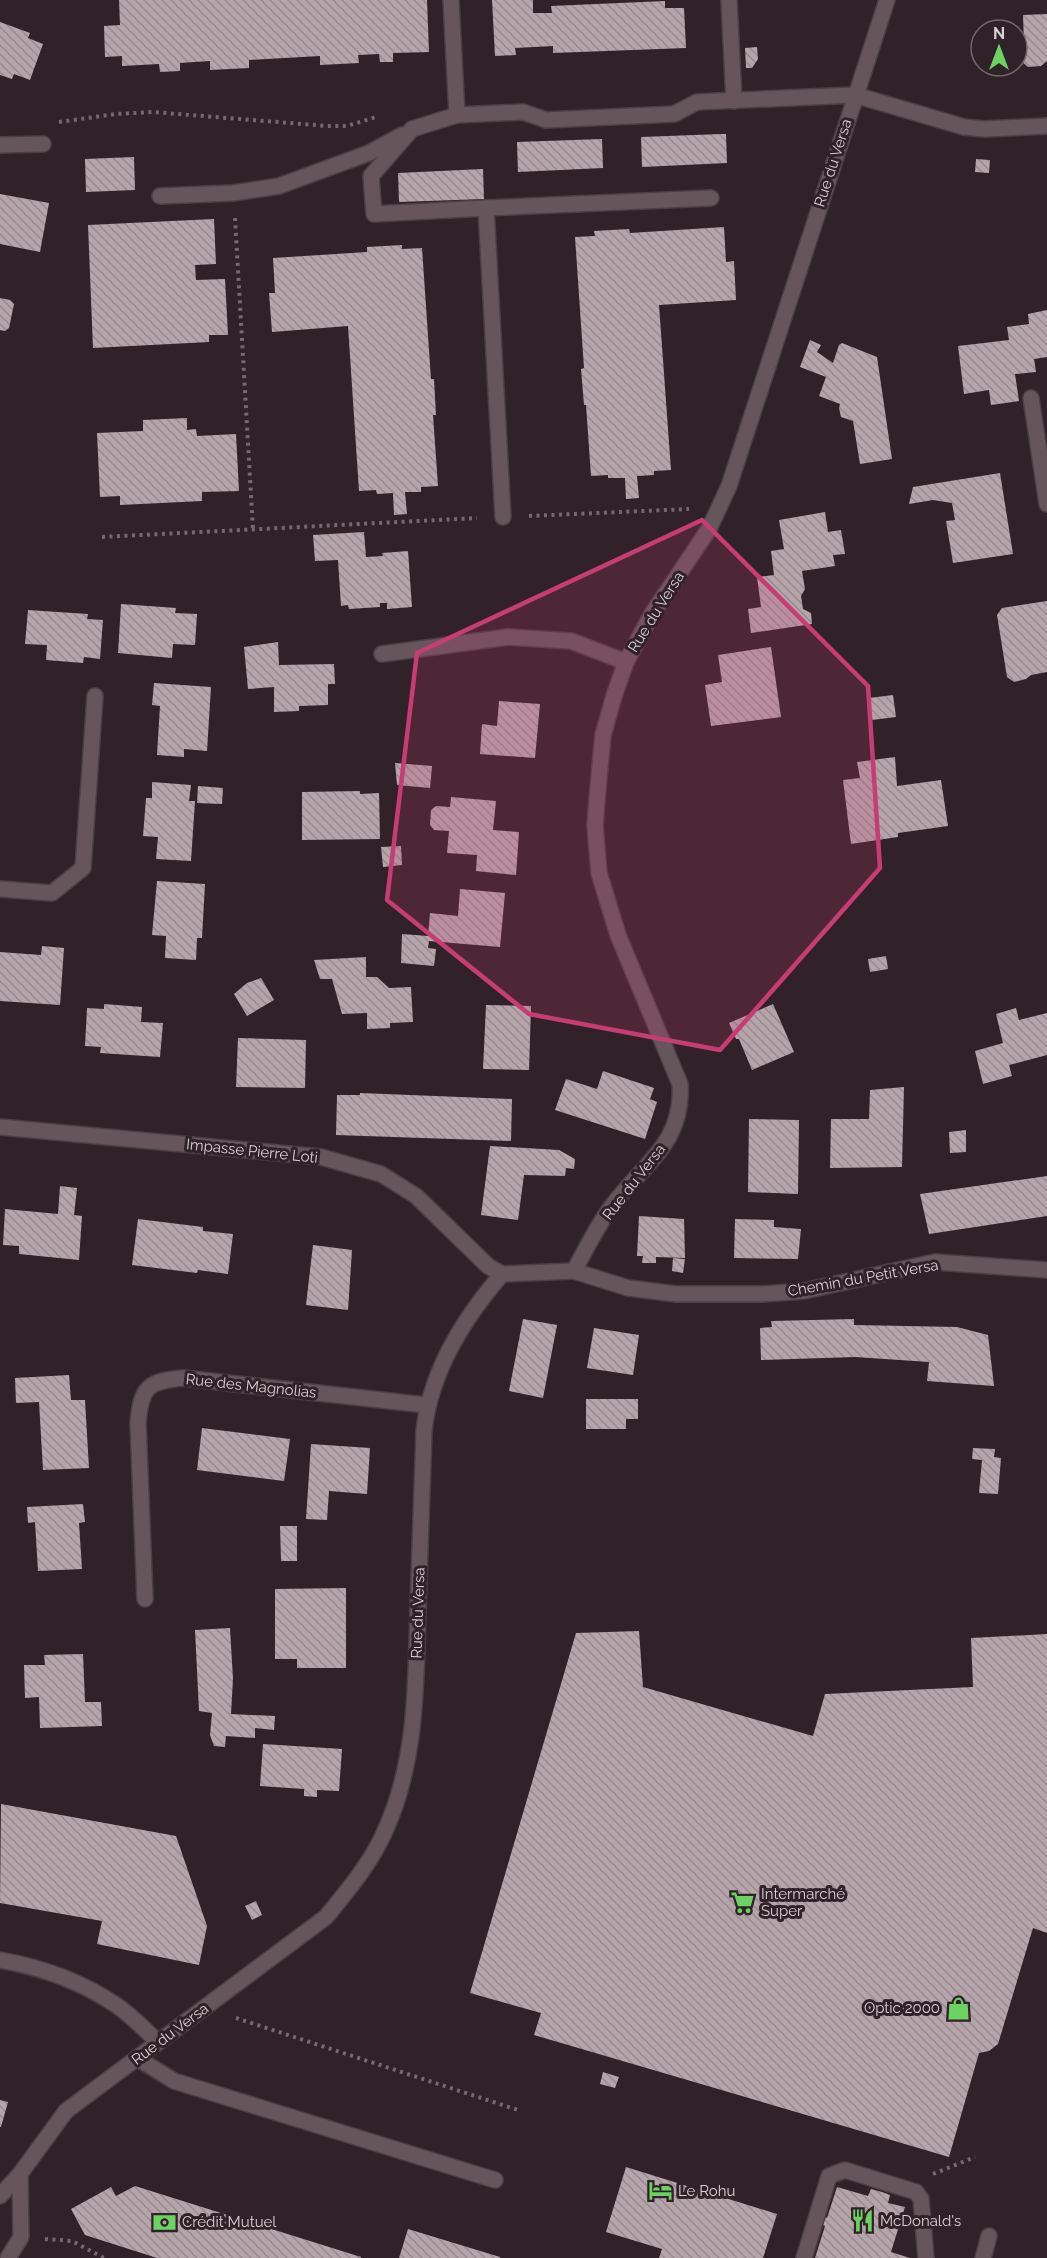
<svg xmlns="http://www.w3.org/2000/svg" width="1047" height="2258" font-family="Raleway,sans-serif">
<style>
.building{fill:url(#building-back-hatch)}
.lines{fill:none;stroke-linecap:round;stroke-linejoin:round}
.service-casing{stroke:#4a3f43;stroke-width:18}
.minor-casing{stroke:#4a3f43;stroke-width:18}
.path{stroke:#75696e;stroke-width:4;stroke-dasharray:3 4.5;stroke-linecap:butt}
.service{stroke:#66565c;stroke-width:15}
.minor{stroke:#66565c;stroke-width:15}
.marked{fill:#c73d73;fill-opacity:0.2;stroke:#c73d73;stroke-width:4.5;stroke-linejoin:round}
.labels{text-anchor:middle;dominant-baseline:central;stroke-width:6;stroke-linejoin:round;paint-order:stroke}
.street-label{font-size:15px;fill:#d9d0d3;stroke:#302228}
.poi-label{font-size:15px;fill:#d9d0d3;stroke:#302228;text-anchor:start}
</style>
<defs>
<pattern id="building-back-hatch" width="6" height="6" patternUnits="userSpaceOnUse" patternTransform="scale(1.5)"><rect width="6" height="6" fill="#b6a4ab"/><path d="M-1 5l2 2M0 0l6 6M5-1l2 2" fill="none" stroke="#998a90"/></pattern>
</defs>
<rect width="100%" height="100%" fill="#302228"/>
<g class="building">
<polygon points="119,0 427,0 429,52 393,53 393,62 380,62 379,54 358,55 359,63 320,65 320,56 249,60 249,68 210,70 210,61 180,63 180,71 160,72 159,64 122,66 122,56 105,57 104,26 120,25"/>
<polygon points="492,0 533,0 533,13 552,13 551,6 665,1 665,8 684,8 686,48 553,53 553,46 515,48 516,55 495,56"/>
<polygon points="1047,14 1047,61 1041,66 1028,67 1021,61 1021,49 1024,44 1023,15"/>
<polygon points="0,22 30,33 28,38 43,44 30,80 14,74 12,79 0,75"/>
<polygon points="757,47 758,59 752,68 746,68 745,48"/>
<polygon points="721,134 726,134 727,163 642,167 641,137"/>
<polygon points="602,139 603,168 518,172 517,142"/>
<polygon points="134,157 135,190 86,192 85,159"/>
<polygon points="976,159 990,160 989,173 975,172"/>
<polygon points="483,169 484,199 399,202 398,173"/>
<polygon points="0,194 49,203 40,252 0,244"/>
<polygon points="214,219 216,264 195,265 196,280 225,279 228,335 209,335 209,342 93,348 88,225"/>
<polygon points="724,227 726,262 734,261 736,300 659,305 671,470 654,471 654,475 637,476 639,498 626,499 625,478 608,478 608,475 591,476 586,405 584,405 581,369 584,368 575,237 595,236 594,231 629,229 630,233"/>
<polygon points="402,245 402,249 422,248 431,379 434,379 436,415 433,415 438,486 421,487 421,492 405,492 407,514 394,515 393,493 377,494 376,490 359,491 348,326 272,332 269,293 275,293 273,258 367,252 367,247"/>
<polygon points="0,298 10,300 14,304 9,328 5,331 0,330"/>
<polygon points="1047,310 1047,357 1034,359 1036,372 1015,374 1019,401 991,405 989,390 964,394 958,346 1009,340 1007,327 1029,324 1028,314"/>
<polygon points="810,340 821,345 817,352 833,363 839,345 842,343 877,357 892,459 860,464 853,421 841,417 839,408 840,404 819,396 826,377 800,367"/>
<polygon points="187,418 187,430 196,429 197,436 236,434 239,491 202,492 202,501 120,505 120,496 100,497 97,433 143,431 143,420"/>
<polygon points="1000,473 1013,554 953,563 946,521 955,520 952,503 933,500 909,504 913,487"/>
<polygon points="825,512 828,532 841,530 845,554 833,555 835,566 802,571 805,589 801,596 803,609 811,613 812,624 751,633 748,609 761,607 757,577 774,575 771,551 784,549 779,520"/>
<polygon points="364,532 366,557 383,556 382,553 408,551 412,607 387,609 387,603 380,603 380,607 349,609 348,605 341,606 338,560 315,561 313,535"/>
<polygon points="1047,601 1047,672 1031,675 1026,679 1014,682 1007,677 997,615 1002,608"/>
<polygon points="121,604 176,608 175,613 197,614 195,645 173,644 172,658 118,653"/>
<polygon points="28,610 88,614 87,619 103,620 100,659 84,657 83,663 46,660 47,645 25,644"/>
<polygon points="278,642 279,665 334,664 335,684 328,684 328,705 299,706 299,711 274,712 274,687 248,689 244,647"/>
<polygon points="771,647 781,717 711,726 705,685 722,682 718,655"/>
<polygon points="154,683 211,687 207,751 184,749 184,757 157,755 160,706 152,705"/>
<polygon points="893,695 896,717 872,720 869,698"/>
<polygon points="499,701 540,704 535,758 480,754 482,724 497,726"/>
<polygon points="895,757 897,786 941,780 948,826 898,833 898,837 851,844 843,780 860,778 857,762"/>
<polygon points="395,763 432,766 430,788 397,785"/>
<polygon points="152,782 191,785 189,801 195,801 191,861 156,859 158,837 143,836 146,798 152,798"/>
<polygon points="198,786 223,788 222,804 197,803"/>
<polygon points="360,791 360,794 379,793 380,839 302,840 302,792"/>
<polygon points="451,797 496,801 493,830 519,832 516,875 476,871 477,855 447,853 449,831 434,830 430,825 431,810 436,806 450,807"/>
<polygon points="401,846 402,865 383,867 381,847"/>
<polygon points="157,881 205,884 202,938 197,938 196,960 165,958 166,936 152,935"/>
<polygon points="460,889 505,893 500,947 429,941 428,948 436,949 434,966 401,963 402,934 428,936 430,913 458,916"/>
<polygon points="42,946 64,948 60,1005 0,1001 0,952 41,955"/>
<polygon points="886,956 888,969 870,972 868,959"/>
<polygon points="366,957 366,977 377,977 389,988 411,987 413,1022 390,1023 390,1028 367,1029 367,1013 342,1014 332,979 320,979 314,960"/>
<polygon points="261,978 274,1000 247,1016 234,994 247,983"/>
<polygon points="104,1004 142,1007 141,1022 163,1023 160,1057 100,1053 101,1047 85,1046 87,1008 104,1009"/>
<polygon points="773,1004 794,1052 752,1070 739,1039 736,1039 729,1023"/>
<polygon points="486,1005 531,1006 529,1070 483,1069"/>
<polygon points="1016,1008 1019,1020 1047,1013 1047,1055 1009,1065 1012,1076 983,1084 975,1051 1003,1043 996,1014"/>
<polygon points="238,1038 306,1040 305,1088 236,1087"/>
<polygon points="603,1071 654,1088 650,1099 657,1102 645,1139 555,1110 566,1079 597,1089"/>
<polygon points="904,1087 902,1167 830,1168 831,1119 869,1119 870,1090"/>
<polygon points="360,1093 512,1099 511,1141 336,1135 337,1095 360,1095"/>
<polygon points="749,1119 799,1120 798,1194 748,1192"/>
<polygon points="966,1130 966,1152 950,1153 949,1132"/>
<polygon points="490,1146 559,1150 575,1159 574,1169 566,1168 565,1176 524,1175 518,1220 481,1215"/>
<polygon points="1047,1176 1047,1216 929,1234 920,1194"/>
<polygon points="60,1186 77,1188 74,1215 82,1216 79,1260 19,1254 19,1246 3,1245 5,1209 58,1214"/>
<polygon points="639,1216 684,1219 685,1258 656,1257 656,1263 642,1263 643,1256 637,1256"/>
<polygon points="138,1219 203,1227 203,1231 233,1234 228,1274 198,1270 197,1273 132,1265"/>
<polygon points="735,1219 774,1220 774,1227 801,1229 798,1259 734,1258"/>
<polygon points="313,1245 352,1250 348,1310 306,1305"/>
<polygon points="673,1258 685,1259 683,1273 672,1271"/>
<polygon points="523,1319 557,1325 543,1398 509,1391"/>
<polygon points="854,1319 854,1325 957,1327 988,1335 994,1386 927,1381 929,1362 855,1357 761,1360 760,1328 772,1327 771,1321"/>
<polygon points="594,1328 639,1335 633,1375 587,1368"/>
<polygon points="69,1375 71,1400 85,1400 89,1468 43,1470 39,1402 16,1403 15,1378"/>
<polygon points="586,1399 638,1399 638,1419 626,1419 626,1429 586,1429"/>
<polygon points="202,1428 290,1439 284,1481 197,1470"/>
<polygon points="311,1444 370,1448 367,1494 329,1491 327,1520 306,1519"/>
<polygon points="973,1448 995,1449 994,1457 1001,1458 998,1494 979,1493 982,1460 972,1459"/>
<polygon points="83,1504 85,1522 79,1523 82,1569 38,1571 35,1522 28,1523 27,1507"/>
<polygon points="280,1526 297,1526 297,1561 281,1561"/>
<polygon points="346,1588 346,1668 297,1668 297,1659 275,1659 275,1589"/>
<polygon points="230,1628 233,1679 231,1714 275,1716 274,1730 255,1728 255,1738 226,1736 225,1747 214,1746 210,1735 212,1713 199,1711 195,1630"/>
<polygon points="639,1631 643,1687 813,1736 825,1694 973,1687 971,1638 1047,1634 1047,1933 1033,1928 998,2044 989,2051 979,2053 949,2157 534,2035 541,2013 470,1993 576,1633"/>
<polygon points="83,1654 85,1702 101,1702 102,1726 40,1728 39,1697 25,1698 24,1665 45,1665 44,1655"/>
<polygon points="263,1744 342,1749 339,1791 317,1790 317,1797 304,1796 304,1789 260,1786"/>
<polygon points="1,1804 176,1836 207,1926 199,1965 97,1944 102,1921 0,1903"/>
<polygon points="256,1901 262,1915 252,1920 245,1906"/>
<polygon points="603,2072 619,2077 615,2088 600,2084"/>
<polygon points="0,2100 8,2102 1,2127 0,2127"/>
<polygon points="626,2167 777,2214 763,2258 659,2258 662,2249 606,2232"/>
<polygon points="135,2186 361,2257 361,2258 157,2258 85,2235 71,2209 111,2187 116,2196"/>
<polygon points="837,2187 868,2196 871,2189 882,2192 890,2195 888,2203 905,2207 891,2252 910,2258 815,2258 825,2226 823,2225 825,2217 827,2218"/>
<polygon points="408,2229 500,2257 500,2258 399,2258"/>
</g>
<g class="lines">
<defs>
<g id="service">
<polyline points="729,1 734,101"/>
<polyline points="412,129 371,176 374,214 486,208 503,517"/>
<polyline points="160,196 233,193 279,186 369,153 402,135"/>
<polyline points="486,208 711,198"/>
<path d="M0 1960C40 1967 82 1982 116 2005 131 2015 145 2030 158 2042"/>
<polyline points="137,2058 174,2081 495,2180"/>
<polyline points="804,2258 829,2176 845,2170 916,2192 921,2199 926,2258"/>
<polyline points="983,2258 989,2236"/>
</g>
<g id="minor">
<polyline points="451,0 457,115 523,112 546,120 674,114 697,102 855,95 964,127 984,129 1047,126"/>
<polyline points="412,129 457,115"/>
<polyline points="0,145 43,144"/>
<polyline points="1031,398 1047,504"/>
<polyline points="382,654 508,637 571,641 626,662"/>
<polyline points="0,889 52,893 83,868 95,696"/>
<polyline points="0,1127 321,1157 381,1174 416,1196 488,1266 502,1274"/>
<polyline points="574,1271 628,1288 676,1294 763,1294 804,1291 935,1262 1047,1270"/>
<path d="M145 1599 138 1423C141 1387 148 1381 183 1378L426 1405"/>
<path d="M0 2196 20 2174 66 2111 326 1917C348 1890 371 1863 385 1831 417 1761 416 1683 418 1608 420 1549 422 1490 424 1431 430 1373 464 1318 502 1274L574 1271C586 1249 597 1226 612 1206 643 1164 684 1143 680 1084L618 935 599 873 595 826 597 799 603 735 614 696 626 662 652 614 709 529 729 486 887 0"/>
<polyline points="8,2258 21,2237 20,2174"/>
</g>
</defs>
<use href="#service" class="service-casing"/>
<use href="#minor" class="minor-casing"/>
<g class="path">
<polyline points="59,122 116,114 153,112 327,126 347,126 376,117"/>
<polyline points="235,218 253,530"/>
<polyline points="529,516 689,509"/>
<polyline points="102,537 477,518"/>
<polyline points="236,2018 518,2110"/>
<polyline points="933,2174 975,2157"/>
<polyline points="45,2239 72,2241 104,2258"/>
</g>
<use href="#service" class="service"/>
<use href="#minor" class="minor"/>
</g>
<path class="marked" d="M702 520 868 686 880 868 720 1050 529 1014 387 900 417 653Z"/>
<defs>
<symbol id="supermarket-bare" viewBox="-9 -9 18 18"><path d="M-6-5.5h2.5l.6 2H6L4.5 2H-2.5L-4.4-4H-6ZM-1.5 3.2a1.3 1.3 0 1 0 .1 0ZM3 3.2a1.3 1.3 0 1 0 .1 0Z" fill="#6cd362" stroke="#302228" stroke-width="2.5" paint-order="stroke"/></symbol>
<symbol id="shop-bare" viewBox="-9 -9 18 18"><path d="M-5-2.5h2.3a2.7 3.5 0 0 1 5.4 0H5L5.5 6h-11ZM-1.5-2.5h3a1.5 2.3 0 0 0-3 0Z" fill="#6cd362" stroke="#302228" stroke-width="2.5" paint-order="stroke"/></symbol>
<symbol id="hotel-bare" viewBox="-9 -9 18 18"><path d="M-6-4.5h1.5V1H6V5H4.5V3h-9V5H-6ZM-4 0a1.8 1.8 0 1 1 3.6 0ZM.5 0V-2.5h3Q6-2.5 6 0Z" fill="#6cd362" stroke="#302228" stroke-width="2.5" paint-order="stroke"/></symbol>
<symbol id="restaurant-bare" viewBox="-9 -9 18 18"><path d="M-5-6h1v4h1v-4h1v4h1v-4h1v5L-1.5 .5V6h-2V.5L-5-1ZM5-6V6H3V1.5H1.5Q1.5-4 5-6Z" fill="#6cd362" stroke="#302228" stroke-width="2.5" paint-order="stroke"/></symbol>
<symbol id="bank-bare" viewBox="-9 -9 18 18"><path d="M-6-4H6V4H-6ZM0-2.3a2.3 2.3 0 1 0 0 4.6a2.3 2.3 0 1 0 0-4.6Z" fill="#6cd362" stroke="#302228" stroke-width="2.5" paint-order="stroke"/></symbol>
</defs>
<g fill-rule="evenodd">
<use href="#supermarket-bare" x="726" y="1886" width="33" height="33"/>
<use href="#shop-bare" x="942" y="1992" width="33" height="33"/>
<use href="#hotel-bare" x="644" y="2174" width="33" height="33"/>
<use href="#restaurant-bare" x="846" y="2204" width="33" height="33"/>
<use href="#bank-bare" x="148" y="2206" width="33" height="33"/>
</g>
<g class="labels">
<g class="street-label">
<text transform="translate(833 163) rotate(-72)">Rue du Versa</text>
<text transform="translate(656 612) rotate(-58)">Rue du Versa</text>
<text transform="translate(252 1151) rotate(6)">Impasse Pierre Loti</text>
<text transform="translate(634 1182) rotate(-52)">Rue du Versa</text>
<text transform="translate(863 1278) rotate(-10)">Chemin du Petit Versa</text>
<text transform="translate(251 1386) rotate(6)">Rue des Magnolias</text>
<text transform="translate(418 1613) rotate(-88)">Rue du Versa</text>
<text transform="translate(170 2034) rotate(-37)">Rue du Versa</text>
</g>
<g class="poi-label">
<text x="761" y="1894">Intermarché<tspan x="761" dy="17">Super</tspan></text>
<text x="940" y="2008" text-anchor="end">Optic 2000</text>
<text x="678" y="2191">Le Rohu</text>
<text x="880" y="2221">McDonald's</text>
<text x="182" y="2222">Crédit Mutuel</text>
</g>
</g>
<g transform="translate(999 48)"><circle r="28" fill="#302228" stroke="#74686c" stroke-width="1.5"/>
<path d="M0-4.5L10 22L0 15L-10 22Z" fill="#6cd362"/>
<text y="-9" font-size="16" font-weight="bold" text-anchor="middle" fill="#d9d0d3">N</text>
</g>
</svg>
